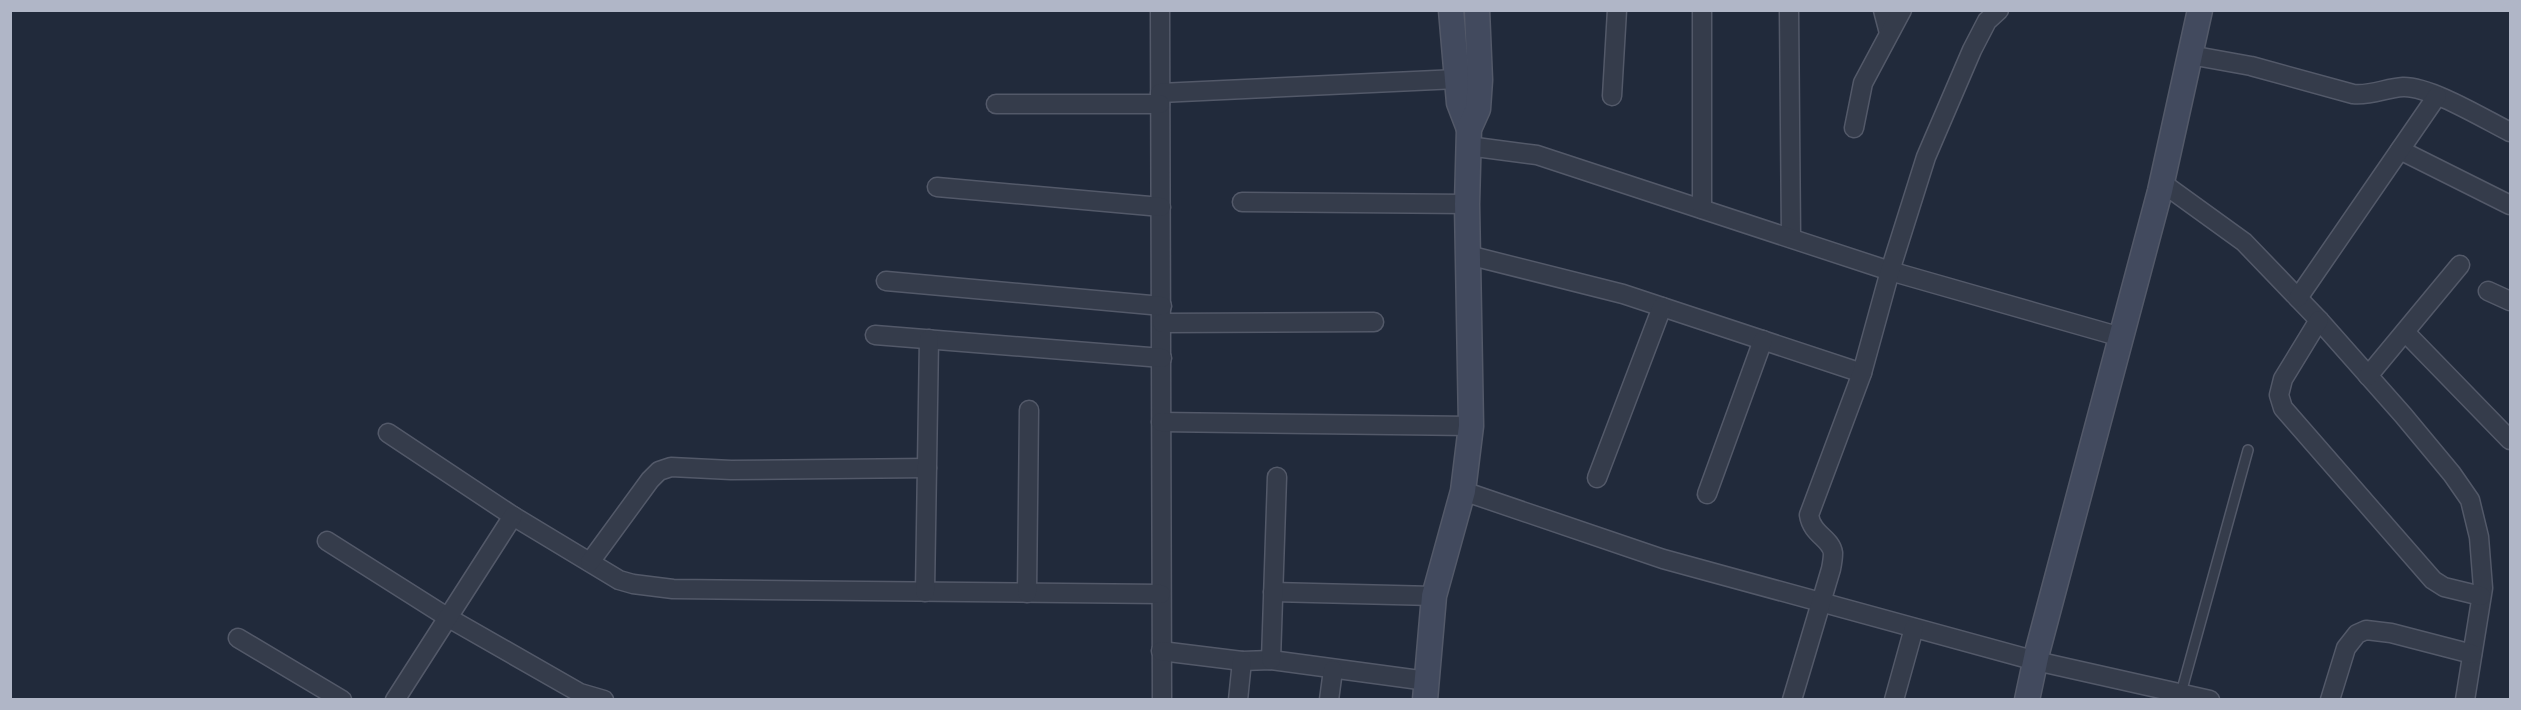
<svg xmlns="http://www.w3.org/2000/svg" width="2521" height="710" font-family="'Noto Sans',sans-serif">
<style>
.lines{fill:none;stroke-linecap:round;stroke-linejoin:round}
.lane-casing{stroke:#535969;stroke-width:12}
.street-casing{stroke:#535969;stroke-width:21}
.secondary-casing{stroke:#535969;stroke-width:27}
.lane{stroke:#353c4b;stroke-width:9}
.street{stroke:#353c4b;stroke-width:18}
.secondary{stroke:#424a5e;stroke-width:24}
</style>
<rect width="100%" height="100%" fill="#212a3b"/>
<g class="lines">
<defs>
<polyline id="lane" points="2181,693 2248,450"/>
<g id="street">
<polyline points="1160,10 1162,700"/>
<polyline points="1789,10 1791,238"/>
<polyline points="1883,10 1889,33"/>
<path d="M2190 55 2251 66 2353 94C2371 96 2386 88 2403 87 2430 86 2484 119 2510 132"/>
<polyline points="1160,93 1457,79"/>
<polyline points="1612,96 1617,10"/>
<polyline points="996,104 1160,104"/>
<polyline points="1854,128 1863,83 1902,10"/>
<polyline points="1468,146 1537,155 1890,271 2121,337"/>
<polyline points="2400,150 2510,205"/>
<polyline points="2161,182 2244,242 2319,320 2403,415 2452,474 2470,500 2479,537 2483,588 2465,700"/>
<polyline points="937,187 1161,207"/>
<polyline points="1242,202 1467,204"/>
<polyline points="1702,209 1702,10"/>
<polyline points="1468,255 1623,294 1862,373"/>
<polyline points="886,281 1162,306"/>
<polyline points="2488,291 2510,301"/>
<polyline points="2298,298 2437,96"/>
<polyline points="2319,320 2283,379 2279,395 2283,408 2433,580 2444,587 2481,596"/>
<polyline points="1162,323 1374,322"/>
<polyline points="2405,332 2510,440"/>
<polyline points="875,335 1162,358"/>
<polyline points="2368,376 2460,265"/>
<polyline points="1161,422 1471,426"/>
<polyline points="388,433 513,516 619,580 633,584 673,589 1161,594"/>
<polyline points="1597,478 1662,307"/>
<polyline points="1463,491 1663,559 2036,661 2210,700"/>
<polyline points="1707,494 1763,340"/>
<polyline points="327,541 447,617 580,693 604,700"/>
<polyline points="590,562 650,480 659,471 671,467 731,470 927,468"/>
<polyline points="925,592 929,339"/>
<polyline points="1273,592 1434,596"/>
<polyline points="1027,593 1029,410"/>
<polyline points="238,638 342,700"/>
<polyline points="1161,651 1242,661 1271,660 1427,681"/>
<polyline points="1271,660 1277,477"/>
<polyline points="395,700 513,516"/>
<polyline points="1238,700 1242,661"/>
<polyline points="1329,700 1333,670"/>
<path d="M1792 700 1831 569C1832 564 1833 558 1833 553 1831 538 1812 535 1809 515L1862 373 1890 271 1926 157 1972 50 1987 21 1999 10"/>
<polyline points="1894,700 1914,628"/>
<polyline points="2330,700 2346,648 2357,634 2366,630 2391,633 2472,654"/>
</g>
<g id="secondary">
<polyline points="1451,10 1459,103 1469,129"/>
<polyline points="1425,700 1434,596 1463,491 1471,426 1467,204 1469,129 1478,109 1480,80 1477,10"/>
<polyline points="2027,700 2037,653 2160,191 2200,10"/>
</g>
</defs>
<use href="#lane" class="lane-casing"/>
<use href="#street" class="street-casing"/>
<use href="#secondary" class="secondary-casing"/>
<use href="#lane" class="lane"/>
<use href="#street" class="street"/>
<use href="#secondary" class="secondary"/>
</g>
<rect width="2521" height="710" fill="none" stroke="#b0b6c7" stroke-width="24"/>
</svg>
